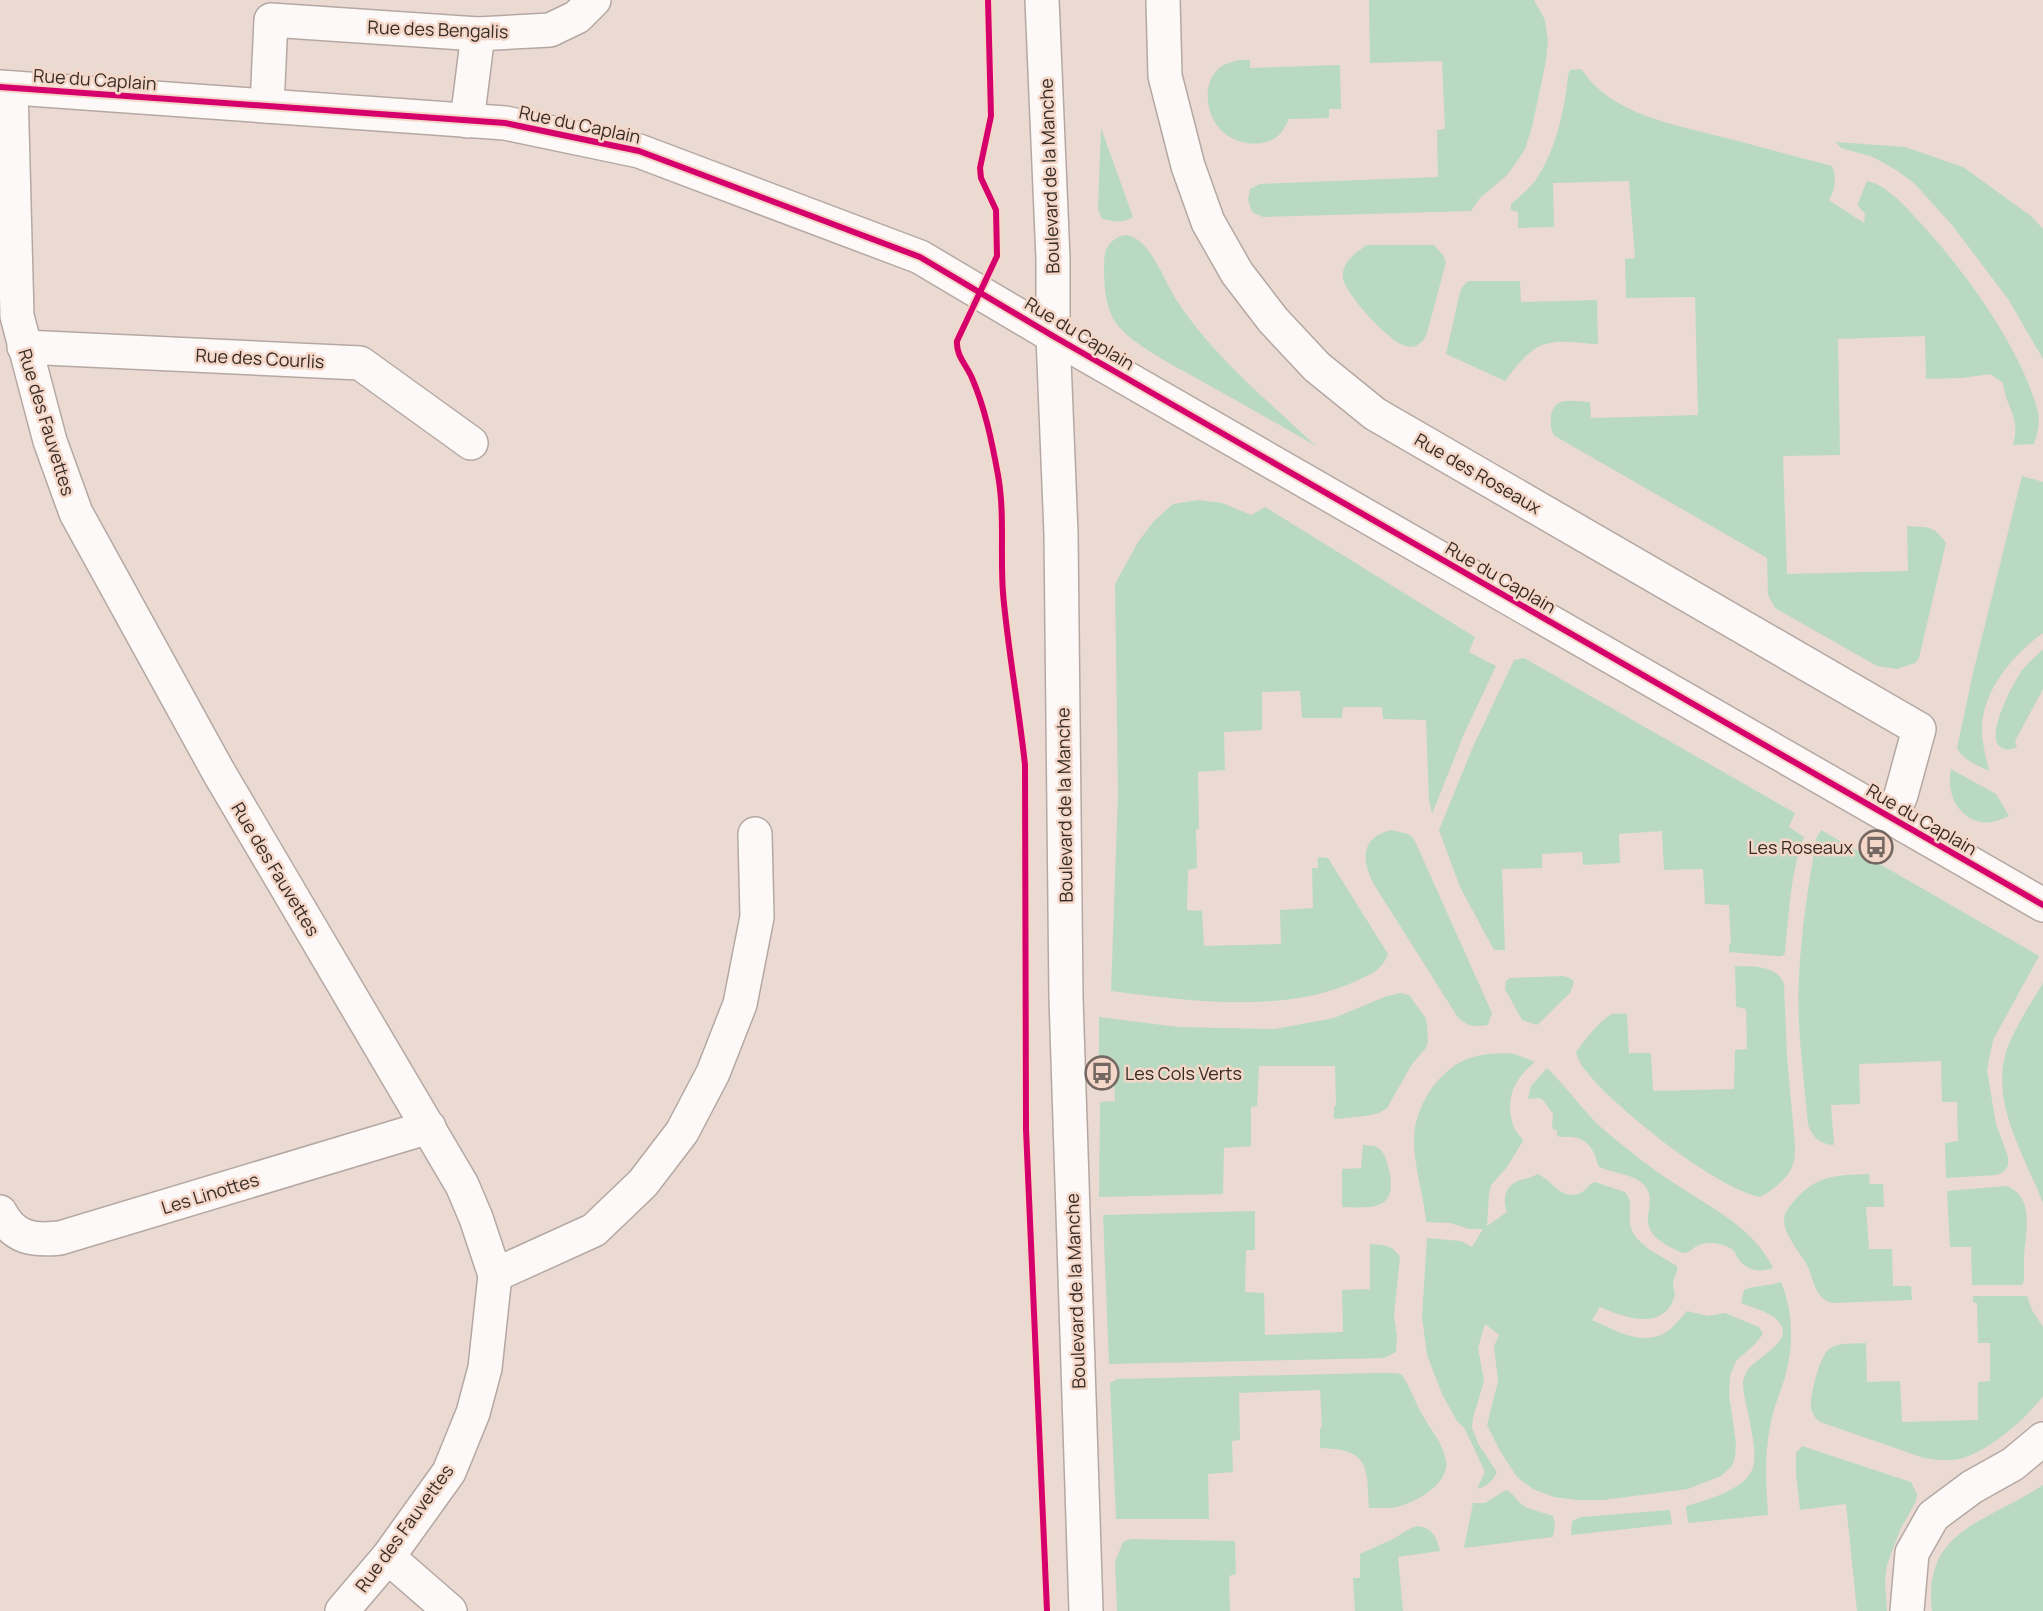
<svg xmlns="http://www.w3.org/2000/svg" width="2043" height="1611" font-family="Manrope,sans-serif">
<style>
.green{fill:#bad9c3}
.lines{fill:none;stroke-linecap:round;stroke-linejoin:round}
.minor-casing{stroke:#b5a8a2;stroke-width:36}
.major-casing{stroke:#b5a8a2;stroke-width:36}
.minor{stroke:#fcf9f8;stroke-width:33}
.major{stroke:#fcf9f8;stroke-width:33}
.cycleway-casing{stroke:#f4d7c8;stroke-width:10}
.cycleway{stroke:#d6006c;stroke-width:6}
.labels{text-anchor:middle;dominant-baseline:central;stroke-width:5;stroke-linejoin:round;paint-order:stroke}
.street-label{font-size:18px;fill:#362b26;stroke:#f4d7c8}
.poi-label{font-size:18px;fill:#362b26;stroke:#f4d7c8;text-anchor:end}
</style>
<rect width="100%" height="100%" fill="#eadad2"/>
<g class="green">
<polygon points="1369,0 1534,0 1545,20 1548,41 1546,61 1532,127 1525,149 1513,167 1506,176 1480,198 1471,211 1263,217 1252,212 1248,200 1250,189 1260,184 1438,177 1437,130 1445,129 1442,61 1370,63"/>
<path d="M1239 60H1250V68L1340 65 1341 109H1329V118L1289 119C1286 124 1284 130 1279 135 1263 149 1234 145 1220 129 1206 114 1202 84 1218 69 1223 64 1232 62 1239 60Z"/>
<path d="M1581 69C1613 116 1674 124 1726 138 1761 147 1797 157 1832 166 1837 177 1835 190 1829 200L1864 223 1865 214 1858 206V203L1867 181C1886 185 1902 203 1914 216 1960 264 2022 348 2038 412 2040 423 2038 434 2034 444L2013 445C2021 416 2006 409 2003 383L1990 374 1962 378 1926 379 1925 336 1838 339 1840 455 1783 456 1787 574 1908 571 1907 526C1928 528 1933 524 1946 543L1919 658 1915 663 1897 669 1877 666 1775 608 1768 595 1767 558 1555 436C1550 430 1551 425 1551 417 1553 396 1573 401 1590 402L1591 418 1698 415 1695 297 1626 298 1625 259 1635 258 1629 181 1553 183 1554 227 1518 228V212L1511 210V204C1519 197 1528 190 1535 181 1555 153 1565 110 1568 75L1570 70Z"/>
<path d="M1101 128 1133 217C1122 224 1114 221 1102 219L1098 209Z"/>
<polygon points="1836,142 1905,147 1963,167 2031,216 2043,229 2043,359 2008,299 1952,225 1915,184 1896,170 1873,157 1841,148"/>
<path d="M1125 235C1150 237 1164 281 1177 301 1214 357 1267 400 1316 446 1276 423 1236 400 1196 378 1173 365 1131 344 1116 323 1105 308 1104 283 1104 265 1104 249 1109 239 1125 235Z"/>
<path d="M1367 245H1434L1443 255 1446 262 1427 333C1424 342 1416 349 1406 346 1390 343 1345 294 1343 278 1341 263 1356 252 1367 245Z"/>
<path d="M1468 281H1520L1521 302 1597 300 1598 344C1582 344 1562 339 1546 344 1529 348 1515 368 1505 381L1446 354 1460 292 1463 286Z"/>
<path d="M2022 476 2043 482V633C2014 654 1985 687 1982 725 1981 740 1986 756 1989 771 1978 765 1962 760 1957 748L1973 673Z"/>
<path d="M1198 500 1222 503 1251 515 1265 507 1475 637 1469 652 1496 666 1464 734 1432 814 1429 800 1426 720 1383 719 1382 707H1343L1342 718H1302L1300 691 1262 692V730L1224 732 1225 770 1198 772 1199 829H1196L1197 868 1188 870 1187 910 1202 911 1204 946 1281 944 1280 910 1313 908 1312 868H1318V857L1328 858 1388 954C1382 971 1369 975 1354 982 1283 1014 1186 1001 1111 991L1118 794 1115 584 1138 542 1154 521 1173 504Z"/>
<path d="M2043 649V689L2015 741 2017 747C2011 750 2005 751 1999 746 1986 733 2014 681 2023 669 2029 662 2036 656 2043 649Z"/>
<path d="M1524 658 1795 813 1789 827 1804 837C1790 874 1789 914 1785 953L1782 956H1776L1729 952V945L1731 944 1729 905 1705 904 1703 869 1664 870 1662 831 1619 834 1620 863 1583 865 1582 852 1542 854V868L1502 869 1505 950H1494L1460 887 1439 830 1472 749 1514 660Z"/>
<path d="M1951 769 1996 794 2009 816C2000 820 1990 824 1981 822 1956 817 1946 791 1951 769Z"/>
<path d="M1391 830 1408 834 1414 839 1492 1013 1488 1025C1474 1027 1467 1027 1457 1016L1373 883C1361 858 1361 838 1391 830Z"/>
<path d="M1821 830 2039 956 1993 1040 1987 1070 1996 1124 2008 1157V1166L2002 1173 1995 1175 1946 1178 1945 1143 1958 1141 1957 1102H1942L1941 1061 1859 1064 1860 1104 1831 1105 1834 1145C1820 1144 1813 1138 1808 1125 1804 1076 1796 1026 1799 977 1801 930 1809 884 1816 839Z"/>
<path d="M1735 966C1752 967 1777 964 1784 984L1787 1055 1795 1147C1795 1153 1795 1161 1792 1167 1787 1179 1771 1192 1760 1197 1716 1189 1608 1103 1582 1066 1579 1062 1578 1057 1576 1053 1581 1044 1602 1018 1612 1014 1616 1013 1622 1014 1627 1014L1629 1053H1651L1653 1091 1734 1089 1735 1050 1747 1049 1746 1009 1736 1007Z"/>
<polygon points="1563,976 1570,978 1574,982 1570,993 1537,1025 1522,1020 1505,989 1506,981 1510,978"/>
<path d="M2043 983V1203C2023 1151 1985 1096 2011 1039 2020 1020 2032 1001 2043 983Z"/>
<polygon points="1400,993 1409,995 1425,1017 1427,1025 1428,1042 1426,1048 1412,1064 1387,1108 1379,1113 1366,1116 1334,1119 1334,1106 1336,1105 1335,1066 1259,1066 1257,1106 1251,1107 1251,1146 1224,1148 1223,1194 1099,1197 1100,1102 1115,1101 1113,1059 1099,1059 1099,1017 1178,1027 1275,1029 1334,1018 1387,996"/>
<path d="M1499 1053 1515 1054 1535 1062C1514 1079 1505 1097 1513 1125 1515 1131 1520 1135 1523 1141L1507 1167 1491 1185 1489 1194 1487 1226 1507 1212C1502 1200 1505 1186 1518 1181 1525 1178 1530 1179 1537 1174 1551 1178 1561 1202 1580 1193 1586 1191 1588 1184 1595 1182L1625 1192C1634 1203 1628 1211 1630 1223 1632 1244 1662 1256 1677 1266 1678 1273 1673 1278 1673 1284 1673 1289 1676 1293 1674 1298 1662 1332 1624 1317 1600 1307L1592 1320C1615 1330 1644 1348 1668 1331 1675 1326 1681 1317 1687 1311L1708 1316 1725 1313 1759 1327 1763 1334 1754 1345 1736 1361 1730 1376 1729 1395 1736 1443 1735 1458 1732 1466 1721 1476 1688 1489 1603 1500H1577L1554 1497 1533 1489 1517 1477 1500 1451 1487 1425 1498 1381 1494 1346 1499 1335 1485 1324 1478 1348 1484 1381 1473 1418 1472 1428 1479 1445 1497 1472C1493 1481 1486 1487 1477 1489L1485 1472 1465 1429 1457 1421 1442 1394 1427 1355 1422 1317 1427 1238 1461 1241 1472 1247 1483 1229H1469L1450 1223 1426 1222C1424 1195 1414 1168 1414 1140 1414 1108 1437 1071 1467 1059 1477 1055 1489 1054 1499 1053Z"/>
<path d="M1547 1068C1570 1090 1585 1115 1610 1135 1632 1153 1653 1170 1677 1185 1713 1209 1754 1228 1773 1268 1759 1273 1746 1271 1737 1257 1735 1252 1733 1249 1728 1247 1720 1243 1705 1241 1697 1246 1693 1248 1690 1252 1685 1253 1681 1253 1676 1250 1672 1248 1628 1226 1661 1207 1645 1186 1634 1173 1612 1174 1598 1166 1596 1152 1587 1137 1571 1137 1565 1136 1563 1138 1557 1136V1131L1552 1128 1553 1114 1543 1100 1539 1098 1528 1099 1531 1086Z"/>
<path d="M1363 1145 1375 1146C1385 1152 1386 1158 1389 1170 1398 1210 1374 1208 1342 1207V1169L1361 1168Z"/>
<path d="M1869 1174 1870 1184H1883L1884 1207H1866L1869 1249H1892L1893 1286H1911L1912 1300 1832 1303C1815 1298 1814 1281 1808 1267 1801 1253 1785 1237 1784 1221 1784 1213 1789 1207 1794 1201 1816 1175 1837 1175 1869 1174Z"/>
<path d="M2007 1186C2035 1198 2026 1231 2024 1255 2024 1263 2024 1272 2024 1280L2022 1285H1972L1971 1247H1950L1947 1191Z"/>
<path d="M1255 1211V1250H1246L1245 1292 1264 1293 1265 1335 1343 1332 1342 1290 1370 1289V1244C1383 1245 1392 1244 1400 1257L1394 1315 1397 1337 1396 1352 1384 1358 1109 1364 1103 1215Z"/>
<path d="M1781 1282C1793 1311 1794 1343 1786 1373 1782 1390 1774 1405 1771 1422 1764 1456 1766 1481 1768 1515L1688 1523 1686 1506C1705 1501 1742 1490 1751 1472 1759 1457 1751 1432 1749 1417 1746 1405 1743 1393 1743 1380 1744 1379 1746 1373 1746 1372 1756 1356 1804 1338 1772 1316 1763 1310 1751 1307 1741 1303L1744 1290C1755 1285 1768 1287 1781 1282Z"/>
<path d="M1973 1296H2027L2032 1310 2043 1327V1396C2026 1419 1993 1447 1966 1457 1952 1462 1937 1460 1924 1458L1820 1422C1815 1418 1811 1412 1811 1406 1810 1394 1820 1356 1829 1349 1838 1342 1855 1344 1866 1343L1867 1382 1900 1381 1902 1422 1978 1420V1382L1990 1381V1343H1978L1977 1303 1973 1302Z"/>
<path d="M1373 1373H1397L1402 1375C1411 1388 1415 1403 1423 1416 1432 1432 1443 1443 1446 1461 1450 1483 1416 1503 1397 1507 1388 1509 1378 1507 1369 1508 1367 1466 1369 1449 1320 1448V1428L1322 1427 1320 1390 1239 1393 1240 1440 1232 1441 1233 1472 1208 1474 1209 1519H1116L1110 1383 1117 1379Z"/>
<polygon points="1802,1446 1911,1482 1917,1494 1916,1501 1900,1530 1887,1565 1885,1582 1887,1611 1857,1611 1846,1504 1800,1510 1796,1474 1796,1453"/>
<path d="M2043 1485V1611H1932C1922 1528 1989 1522 2043 1485Z"/>
<path d="M1506 1490C1515 1494 1516 1501 1524 1506 1533 1511 1543 1512 1553 1516L1555 1525 1553 1537 1464 1548 1473 1503H1485Z"/>
<polygon points="1670,1510 1672,1524 1571,1535 1572,1521 1581,1517"/>
<path d="M1418 1526C1432 1528 1437 1537 1440 1551L1398 1557 1403 1611H1355L1353 1578H1360V1554L1393 1539 1411 1528Z"/>
<polygon points="1131,1539 1235,1541 1236,1574 1229,1576 1230,1611 1117,1611 1115,1562 1123,1542"/>
</g>
<g class="lines">
<defs>
<g id="minor">
<polyline points="1163,0 1165,76 1188,166 1208,222 1237,273 1273,320 1317,367 1375,414 1919,729 1901,795 1891,818"/>
<polyline points="0,87 505,123 639,151 920,257 1053,336 2043,905"/>
<polyline points="11,88 17,316 50,441 76,513 218,771 462,1185 476,1218 495,1275 485,1368 473,1413 449,1472 388,1557 342,1611"/>
<polyline points="267,106 271,20 478,34 550,30 577,17 594,0"/>
<polyline points="467,121 478,34"/>
<polyline points="24,347 360,363 471,443"/>
<path d="M0 1212C14 1238 32 1241 60 1238L429 1127"/>
<polyline points="495,1275 594,1230 643,1183 682,1132 713,1073 740,1004 757,917 755,834"/>
<polyline points="388,1557 450,1611"/>
<polyline points="1907,1611 1912,1553 1933,1516 1972,1487 2013,1464 2043,1439"/>
</g>
<polyline id="major" points="1042,0 1053,259 1053,336 1061,533 1066,998 1086,1611"/>
</defs>
<use href="#minor" class="minor-casing"/>
<use href="#major" class="major-casing"/>
<use href="#minor" class="minor"/>
<use href="#major" class="major"/>
<defs>
<g id="cycleway">
<path d="M988 0 991 116 980 168 981 178 996 210 997 256 957 341C956 356 966 364 972 378 985 408 992 442 998 475 1005 514 1000 554 1003 593 1008 651 1019 708 1025 765L1026 1129 1047 1611"/>
<polyline points="0,87 505,123 639,151 920,257 1053,336 2043,905"/>
</g>
</defs>
<use href="#cycleway" class="cycleway-casing"/>
<use href="#cycleway" class="cycleway"/>
</g>
<defs>
<symbol id="bus-ring" viewBox="-11 -11 22 22"><circle r="9.5" fill="#f4d7c8" stroke="#756862" stroke-width="1.5"/><path d="M-5-6H5V4H4V6H2V4H-2V6H-4V4H-5ZM-3.5-4V0h7V-4ZM-3.5 1.2v1.5H-2V1.2ZM2 1.2v1.5H3.5V1.2Z" fill="#756862"/></symbol>
</defs>
<g fill-rule="evenodd">
<use href="#bus-ring" x="1857" y="828" width="38" height="38"/>
<use href="#bus-ring" x="1083" y="1054" width="38" height="38"/>
</g>
<g class="labels">
<g class="street-label">
<text transform="translate(438 29) rotate(2)">Rue des Bengalis</text>
<text transform="translate(95 79) rotate(4)">Rue du Caplain</text>
<text transform="translate(580 124) rotate(12)">Rue du Caplain</text>
<text transform="translate(1049 176) rotate(-92)">Boulevard de la Manche</text>
<text transform="translate(1080 333) rotate(31)">Rue du Caplain</text>
<text transform="translate(260 358) rotate(3)">Rue des Courlis</text>
<text transform="translate(47 422) rotate(73)">Rue des Fauvettes</text>
<text transform="translate(1478 473) rotate(30)">Rue des Roseaux</text>
<text transform="translate(1501 577) rotate(30)">Rue du Caplain</text>
<text transform="translate(1064 805) rotate(-91)">Boulevard de la Manche</text>
<text transform="translate(1922 819) rotate(30)">Rue du Caplain</text>
<text transform="translate(276 869) rotate(59)">Rue des Fauvettes</text>
<text transform="translate(210 1193) rotate(-17)">Les Linottes</text>
<text transform="translate(1075 1291) rotate(-92)">Boulevard de la Manche</text>
<text transform="translate(404 1528) rotate(-54)">Rue des Fauvettes</text>
</g>
<g class="poi-label">
<text x="1853" y="847">Les Roseaux</text>
<text x="1125" y="1073" text-anchor="start">Les Cols Verts</text>
</g>
</g>
</svg>
